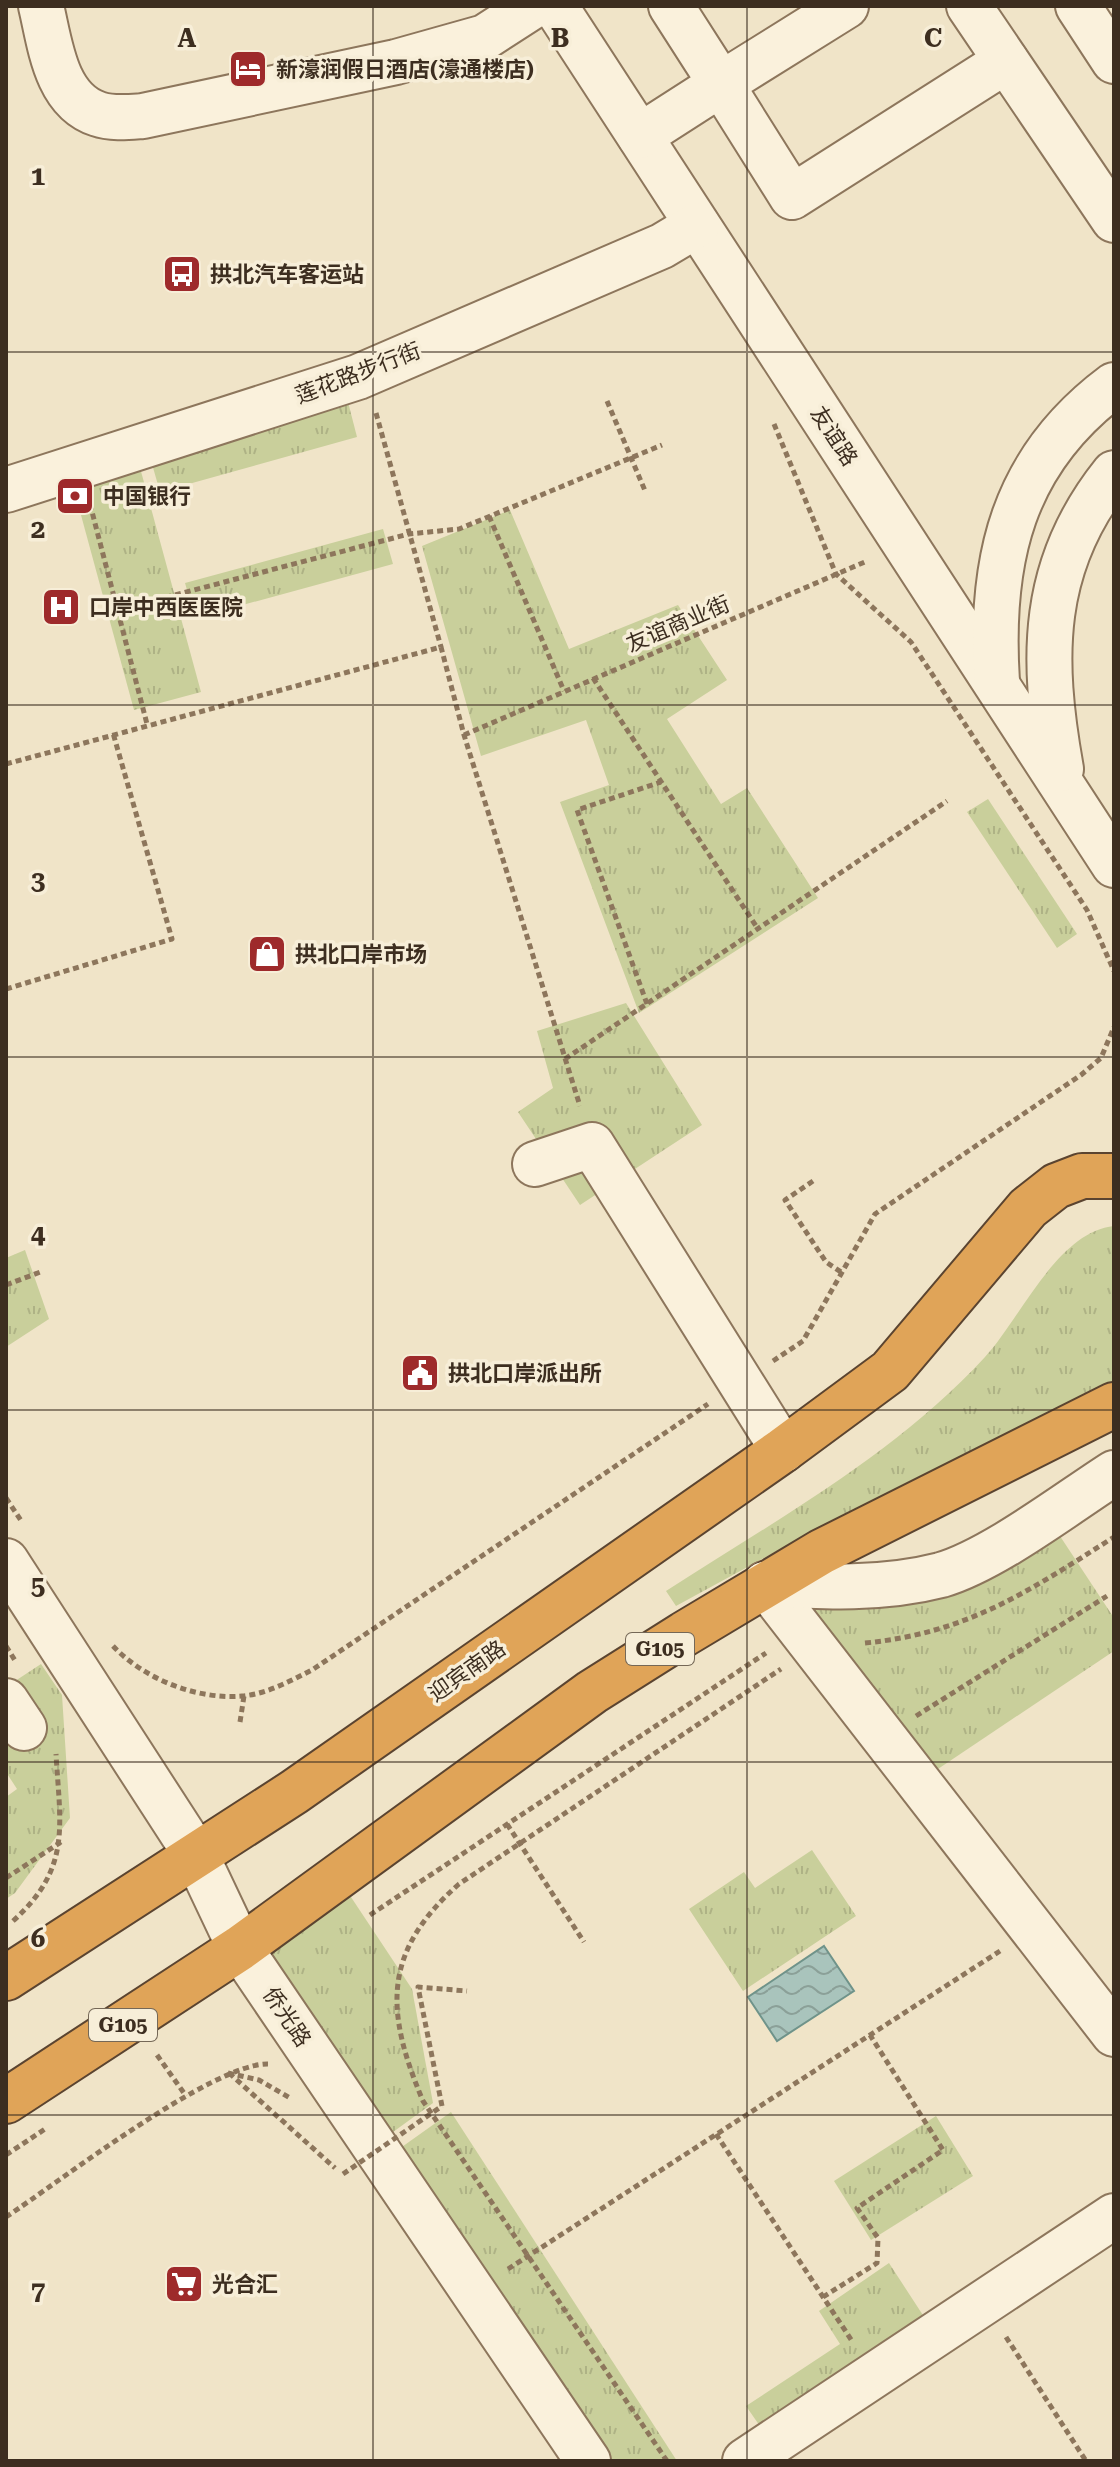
<svg xmlns="http://www.w3.org/2000/svg" width="1120" height="2467" font-family="'Roboto Serif','Noto Sans SC',serif">
<style>
.grass{fill:url(#grass-tufts)}
.water{fill:url(#water-waves);stroke:#6f938a;stroke-width:2}
.lines{fill:none;stroke-linecap:round;stroke-linejoin:round}
.minor-casing{stroke:#8d765c;stroke-width:48}
.highway-casing{stroke:#5b4430;stroke-width:48}
.path{stroke:#8d765c;stroke-width:5;stroke-dasharray:6 4;stroke-linecap:butt}
.minor{stroke:#faf1dc;stroke-width:44}
.highway{stroke:#e0a458;stroke-width:44}
.path-bridge{stroke:#8d765c;stroke-width:5;stroke-dasharray:6 4;stroke-linecap:butt}
.grid{fill:none;stroke:#3d2e20;stroke-width:2;stroke-opacity:0.55}
.labels{text-anchor:middle;dominant-baseline:central;stroke-width:7;stroke-linejoin:round;paint-order:stroke}
.shield{fill:#f7eed8;stroke:#756857;stroke-width:2}
.shield-label{font-size:20px;font-weight:bold;fill:#3d2e20}
.poi-label{font-size:22px;font-weight:bold;fill:#3d2e20;stroke:#f7eed8;text-anchor:start}
.street-label{font-size:22px;fill:#3d2e20;stroke:#f7eed8}
.grid-label{font-size:26px;text-anchor:middle;font-weight:bold;fill:#3d2e20;stroke:#f7eed8;stroke-width:7;stroke-linejoin:round;paint-order:stroke}
</style>
<defs>
<pattern id="grass-tufts" width="24" height="20" patternUnits="userSpaceOnUse" patternTransform="scale(2)"><rect width="24" height="20" fill="#c9cf9b"/><path d="M3 7l-1-3M5 7V3M7 7l1-3M15 17l-1-3M17 17v-4M19 17l1-3" fill="none" stroke="#aeb285"/></pattern>
<pattern id="water-waves" width="16" height="10" patternUnits="userSpaceOnUse" patternTransform="scale(2)"><rect width="16" height="10" fill="#a9c4bc"/><path d="M0 5q4-4 8 0t8 0" fill="none" stroke="#8ba098"/></pattern>
</defs>
<rect width="100%" height="100%" fill="#f0e4c8"/>
<g class="grass">
<polygon points="348,402 357,437 160,492 150,457"/>
<polygon points="139,464 201,692 134,710 72,482"/>
<polygon points="510,510 569,649 678,605 727,680 667,719 721,804 747,788 818,898 639,1013 560,802 609,785 586,720 481,756 422,546"/>
<polygon points="383,529 393,564 195,618 185,583"/>
<polygon points="988,799 1077,934 1057,948 967,812"/>
<polygon points="626,1003 702,1125 580,1205 518,1112 553,1088 537,1031"/>
<path d="M1114 1226V1380L804 1536 676 1606 666 1591C776 1520 896 1454 985 1357 1021 1318 1057 1232 1114 1226Z"/>
<polygon points="25,1250 49,1319 6,1347 6,1258"/>
<polygon points="1056,1530 1114,1618 1114,1651 929,1775 791,1599"/>
<polygon points="41,1664 62,1695 70,1818 15,1893 6,1899 6,1797 17,1789 6,1772 6,1687"/>
<polygon points="812,1850 856,1916 743,1991 689,1909 744,1872 755,1888"/>
<polygon points="341,1882 412,1989 433,2103 382,2140 248,1951"/>
<polygon points="451,2112 677,2461 598,2461 392,2154"/>
<polygon points="936,2116 973,2176 871,2240 834,2181"/>
<polygon points="889,2263 930,2326 766,2435 746,2406 840,2344 819,2311"/>
</g>
<polygon class="water" points="824,1946 854,1991 777,2041 748,1997"/>
<g class="lines">
<defs>
<g id="minor">
<path d="M41 6C50 43 55 100 98 114 112 119 129 117 143 116L396 62 485 37 533 6"/>
<polyline points="555,6 1114,865"/>
<polyline points="846,6 721,84 792,197 1006,61"/>
<polyline points="969,6 1114,220"/>
<polyline points="1078,6 1114,61"/>
<polyline points="640,136 721,84 671,6"/>
<polyline points="6,490 358,377 662,246 697,225"/>
<path d="M997 682C989 560 1012 461 1114 385"/>
<path d="M1061 769C1041 658 1040 565 1114 473"/>
<polyline points="535,1164 592,1145 783,1450"/>
<polyline points="6,1561 195,1853 240,1948 588,2461"/>
<polyline points="765,1584 1114,2034"/>
<path d="M765 1584C824 1587 883 1590 941 1575 993 1560 1067 1503 1114 1473"/>
<polyline points="6,1701 24,1728"/>
<polyline points="745,2461 1114,2216"/>
</g>
<g id="highway">
<polyline points="6,1978 294,1792 783,1450 890,1371 1028,1208 1056,1186 1082,1176 1114,1176"/>
<polyline points="6,2101 240,1948 592,1692 684,1634 821,1552 1114,1405"/>
</g>
</defs>
<use href="#minor" class="minor-casing"/>
<use href="#highway" class="highway-casing"/>
<g class="path">
<polyline points="607,401 646,493"/>
<polyline points="376,413 441,647"/>
<polyline points="774,424 836,574 911,642 1087,910 1114,971"/>
<polyline points="90,504 147,724"/>
<polyline points="489,516 564,691"/>
<polyline points="117,610 409,534 459,529 662,445"/>
<polyline points="593,678 758,929"/>
<polyline points="464,735 867,561"/>
<polyline points="6,764 441,647 464,735 580,1106"/>
<polyline points="6,989 172,939 113,733"/>
<polyline points="647,1004 577,810 661,782"/>
<polyline points="565,1059 947,801"/>
<polyline points="813,1181 785,1200 826,1262 841,1272"/>
<polyline points="6,1285 43,1271"/>
<polyline points="773,1361 803,1341 875,1214 1081,1075 1101,1058 1114,1027"/>
<polyline points="6,1498 22,1522"/>
<path d="M865 1643C968 1633 1029 1591 1114 1537"/>
<polyline points="6,1646 16,1662"/>
<path d="M113 1646C144 1679 197 1700 242 1696 267 1694 290 1681 312 1670L708 1404"/>
<polyline points="916,1716 1107,1596"/>
<polyline points="240,1722 244,1696"/>
<polyline points="507,1824 584,1942"/>
<polyline points="6,1878 61,1842"/>
<polyline points="370,1915 766,1653"/>
<path d="M13 1921C72 1868 60 1825 56 1754"/>
<polyline points="157,2055 186,2096"/>
<polyline points="228,2073 259,2080 290,2098"/>
<polyline points="229,2073 335,2168"/>
<polyline points="442,2106 418,1987 467,1991"/>
<polyline points="716,2134 852,2341"/>
<polyline points="6,2155 45,2129"/>
<path d="M6 2217C59 2182 213 2063 268 2064"/>
<polyline points="508,2269 1000,1951"/>
<polyline points="823,2297 877,2263 878,2238 857,2208 943,2150 870,2035"/>
<polyline points="1006,2337 1086,2461"/>
<path d="M667 2461 423 2101C385 2011 382 1952 459 1884L781 1669"/>
</g>
<use href="#minor" class="minor"/>
<use href="#highway" class="highway"/>
<polyline class="path-bridge" points="343,2174 442,2106"/>
</g>
<path class="grid" d="M373 6V2461M747 6V2461M6 352H1114M6 705H1114M6 1057H1114M6 1410H1114M6 1762H1114M6 2115H1114"/>
<defs>
<symbol id="hotel-square" viewBox="-11 -11 22 22"><rect x="-9" y="-9" width="18" height="18" rx="4" fill="#9e2a2b" stroke="#f7eed8"/><path d="M-6-4.5h1.5V1H6V5H4.5V3h-9V5H-6ZM-4 0a1.8 1.8 0 1 1 3.6 0ZM.5 0V-2.5h3Q6-2.5 6 0Z" fill="#fff"/></symbol>
<symbol id="bus-square" viewBox="-11 -11 22 22"><rect x="-9" y="-9" width="18" height="18" rx="4" fill="#9e2a2b" stroke="#f7eed8"/><path d="M-5-6H5V4H4V6H2V4H-2V6H-4V4H-5ZM-3.5-4V0h7V-4ZM-3.5 1.2v1.5H-2V1.2ZM2 1.2v1.5H3.5V1.2Z" fill="#fff"/></symbol>
<symbol id="bank-square" viewBox="-11 -11 22 22"><rect x="-9" y="-9" width="18" height="18" rx="4" fill="#9e2a2b" stroke="#f7eed8"/><path d="M-6-4H6V4H-6ZM0-2.3a2.3 2.3 0 1 0 0 4.6a2.3 2.3 0 1 0 0-4.6Z" fill="#fff"/></symbol>
<symbol id="hospital-square" viewBox="-11 -11 22 22"><rect x="-9" y="-9" width="18" height="18" rx="4" fill="#9e2a2b" stroke="#f7eed8"/><path d="M-5-5h3v3.5h4V-5h3V5h-3V1.5h-4V5h-3Z" fill="#fff"/></symbol>
<symbol id="shop-square" viewBox="-11 -11 22 22"><rect x="-9" y="-9" width="18" height="18" rx="4" fill="#9e2a2b" stroke="#f7eed8"/><path d="M-5-2.5h2.3a2.7 3.5 0 0 1 5.4 0H5L5.5 6h-11ZM-1.5-2.5h3a1.5 2.3 0 0 0-3 0Z" fill="#fff"/></symbol>
<symbol id="civic-square" viewBox="-11 -11 22 22"><rect x="-9" y="-9" width="18" height="18" rx="4" fill="#9e2a2b" stroke="#f7eed8"/><path d="M-.6-6.5H3V-4.5H.6V-3L4-1V1h2V6H-6V1h2V-1L-.6-3ZM-1.2 2.5V6h2.4V2.5Z" fill="#fff"/></symbol>
<symbol id="supermarket-square" viewBox="-11 -11 22 22"><rect x="-9" y="-9" width="18" height="18" rx="4" fill="#9e2a2b" stroke="#f7eed8"/><path d="M-6-5.5h2.5l.6 2H6L4.5 2H-2.5L-4.4-4H-6ZM-1.5 3.2a1.3 1.3 0 1 0 .1 0ZM3 3.2a1.3 1.3 0 1 0 .1 0Z" fill="#fff"/></symbol>
</defs>
<g fill-rule="evenodd">
<use href="#hotel-square" x="226" y="47" width="44" height="44"/>
<use href="#bus-square" x="160" y="252" width="44" height="44"/>
<use href="#bank-square" x="53" y="474" width="44" height="44"/>
<use href="#hospital-square" x="39" y="585" width="44" height="44"/>
<use href="#shop-square" x="245" y="932" width="44" height="44"/>
<use href="#civic-square" x="398" y="1351" width="44" height="44"/>
<use href="#supermarket-square" x="162" y="2262" width="44" height="44"/>
</g>
<g class="labels">
<g class="shield">
<rect x="626" y="1633" width="68" height="32" rx="6"/>
<rect x="89" y="2009" width="68" height="32" rx="6"/>
</g>
<g class="shield-label">
<text x="660" y="1649">G105</text>
<text x="123" y="2025">G105</text>
</g>
<g class="poi-label">
<text x="276" y="69">新濠润假日酒店(濠通楼店)</text>
<text x="210" y="274">拱北汽车客运站</text>
<text x="103" y="496">中国银行</text>
<text x="89" y="607">口岸中西医医院</text>
<text x="295" y="954">拱北口岸市场</text>
<text x="448" y="1373">拱北口岸派出所</text>
<text x="212" y="2284">光合汇</text>
</g>
<g class="street-label">
<text transform="translate(358 373) rotate(-21)">莲花路步行街</text>
<text transform="translate(834 436) rotate(57)">友谊路</text>
<text transform="translate(678 624) rotate(-23)">友谊商业街</text>
<text transform="translate(467 1671) rotate(-35)">迎宾南路</text>
<text transform="translate(287 2017) rotate(56)">侨光路</text>
</g>
</g>
<g class="grid-label">
<text x="187" y="47">A</text>
<text x="560" y="47">B</text>
<text x="933" y="47">C</text>
<text x="38" y="185">1</text>
<text x="38" y="538">2</text>
<text x="38" y="890">3</text>
<text x="38" y="1243">4</text>
<text x="38" y="1595">5</text>
<text x="38" y="1947">6</text>
<text x="38" y="2300">7</text>
</g>
<rect width="1120" height="2467" fill="none" stroke="#3d2e20" stroke-width="16"/>
</svg>
